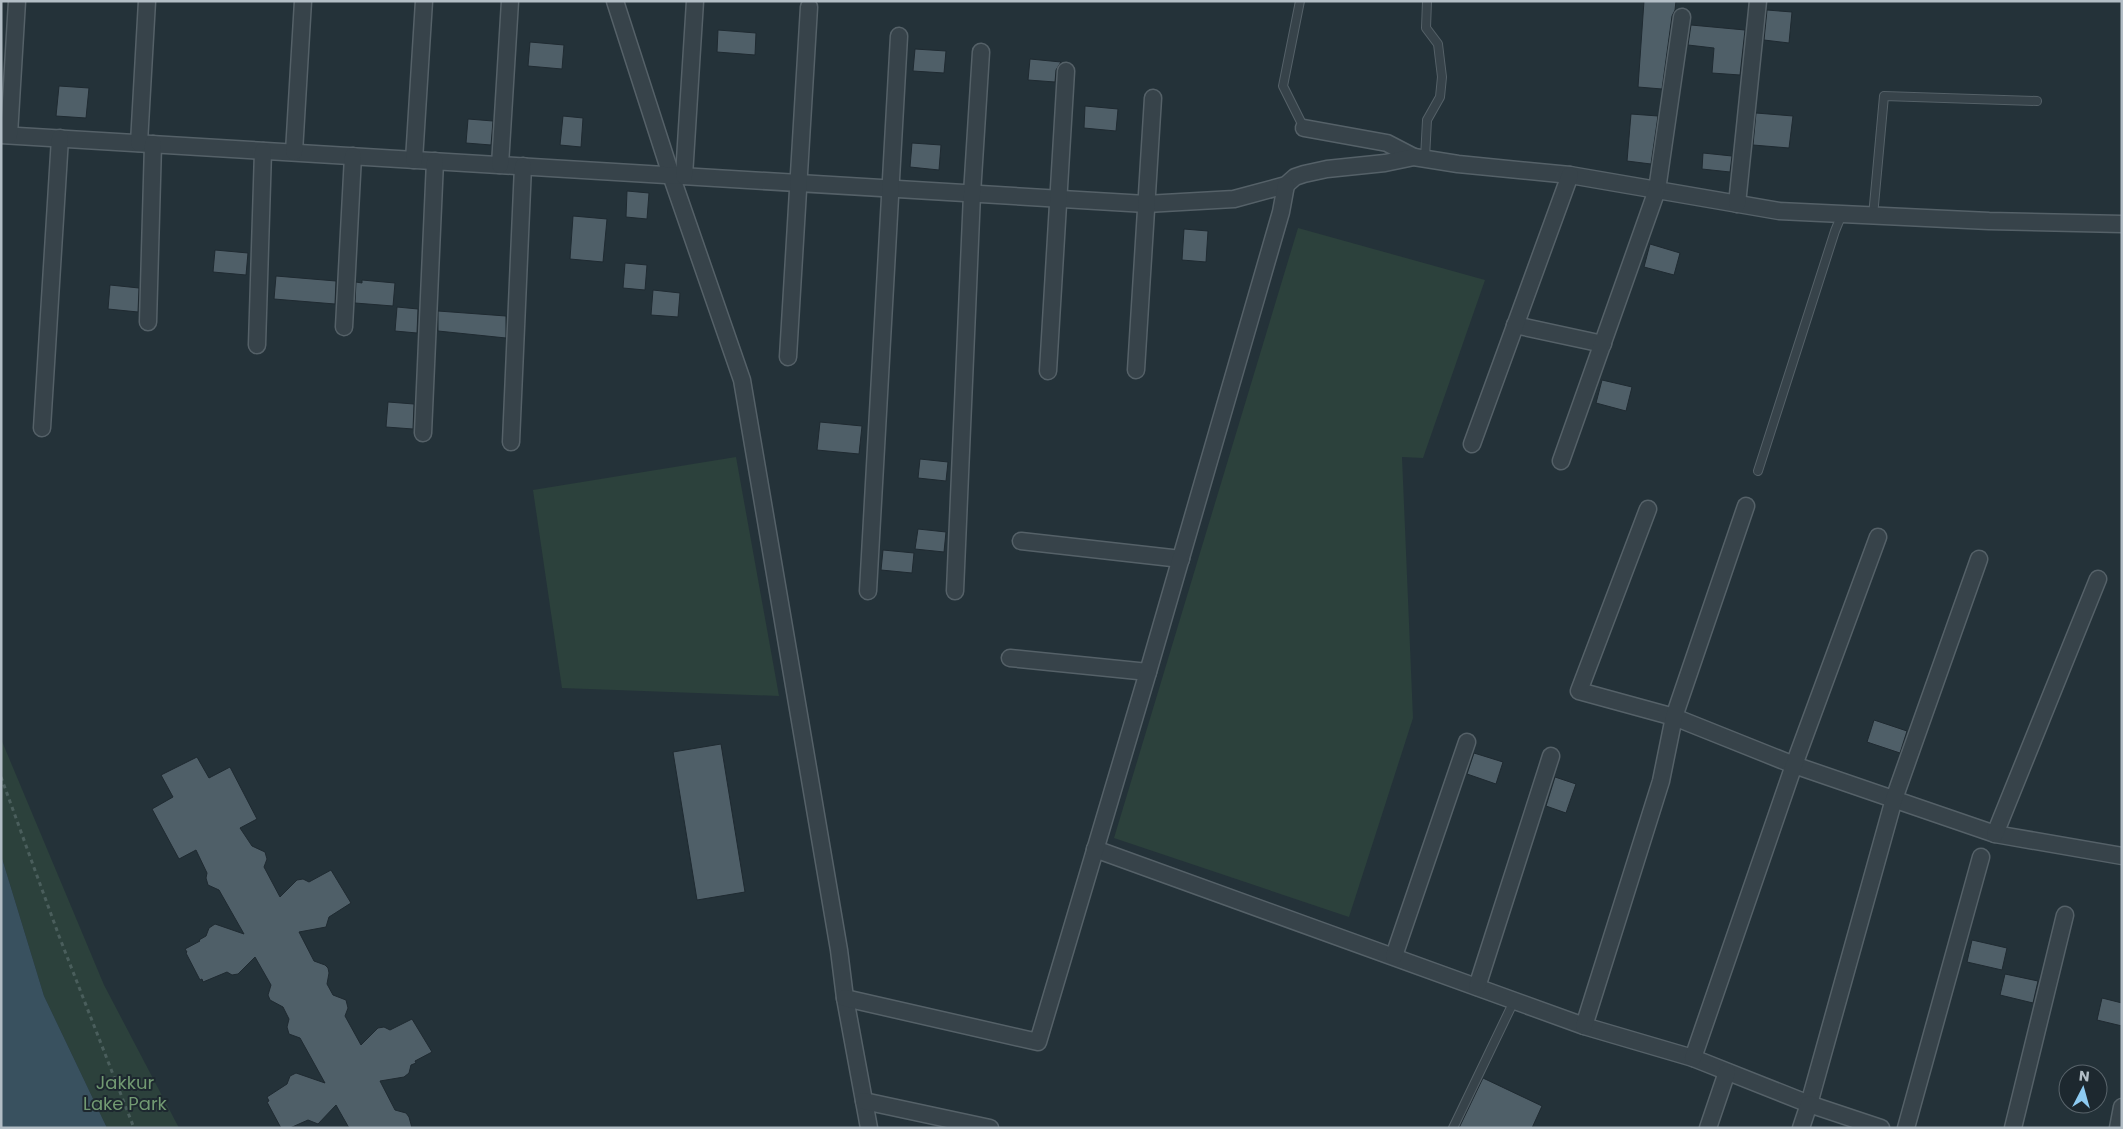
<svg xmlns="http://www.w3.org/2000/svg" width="2123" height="1129" font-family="Poppins,sans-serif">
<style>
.green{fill:#2c413c}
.water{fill:#39515f}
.building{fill:#4f5f68;stroke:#1f2a31}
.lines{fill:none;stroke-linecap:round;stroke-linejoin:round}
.service-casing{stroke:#556168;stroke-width:10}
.minor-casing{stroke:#556168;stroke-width:19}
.path{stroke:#4a5e5c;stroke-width:3;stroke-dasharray:4 4;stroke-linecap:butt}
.service{stroke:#37434a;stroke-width:8}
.minor{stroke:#37434a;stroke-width:16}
.labels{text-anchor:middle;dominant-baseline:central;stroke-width:4;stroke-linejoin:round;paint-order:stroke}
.park-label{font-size:18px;fill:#729a72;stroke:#1d282f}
</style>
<rect width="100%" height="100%" fill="#243239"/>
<g class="green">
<polygon points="1298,228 1485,280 1423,458 1402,457 1413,718 1349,917 1114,838"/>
<polygon points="736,457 779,696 562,688 533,490"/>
<polygon points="1,739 104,985 179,1128 107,1128 44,996 1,855"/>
</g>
<polygon class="water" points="1,855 44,996 107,1128 1,1128"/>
<g class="building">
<polygon points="1644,1 1676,1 1675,10 1672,16 1662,89 1638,87"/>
<polygon points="1767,10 1792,12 1789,43 1764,40"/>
<polygon points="1691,25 1745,30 1740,75 1712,73 1714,48 1688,45"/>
<polygon points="718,30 756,33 755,55 717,52"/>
<polygon points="530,42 564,45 562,69 528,66"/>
<polygon points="915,49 946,51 944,73 913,71"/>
<polygon points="1030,59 1061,62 1056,70 1055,82 1028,80"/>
<polygon points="59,86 89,88 86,118 56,116"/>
<polygon points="1085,106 1118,109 1116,131 1084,128"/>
<polygon points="1756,113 1793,116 1789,148 1753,145"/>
<polygon points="1631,114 1658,116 1651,164 1627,161"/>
<polygon points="563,116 583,118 581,147 560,145"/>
<polygon points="468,119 493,121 491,145 466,143"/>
<polygon points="912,143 941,145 939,170 910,167"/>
<polygon points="1703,153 1732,156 1730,172 1702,169"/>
<polygon points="627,191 649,193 647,219 626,217"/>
<polygon points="573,216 607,219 603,262 570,259"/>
<polygon points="1184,229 1208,231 1206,262 1182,260"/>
<polygon points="1650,244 1680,253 1674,275 1644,267"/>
<polygon points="215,250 248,253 246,275 213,272"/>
<polygon points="625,263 647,265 645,290 623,288"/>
<polygon points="276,276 336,281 335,304 274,299"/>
<polygon points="362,280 395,283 393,306 355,303 356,282 362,283"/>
<polygon points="110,285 139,288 138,312 108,309"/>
<polygon points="653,290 680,293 678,317 651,315"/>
<polygon points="397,307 418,309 417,333 395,331"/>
<polygon points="438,311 506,316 506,338 438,331"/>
<polygon points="1602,380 1632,387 1626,411 1596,403"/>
<polygon points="388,402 414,404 413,429 386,427"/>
<polygon points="820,422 862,426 859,454 817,450"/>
<polygon points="920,459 948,462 946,481 918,478"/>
<polygon points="918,529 946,532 944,552 915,549"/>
<polygon points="883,550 914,553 912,573 881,570"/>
<polygon points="1874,720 1907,731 1900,753 1867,742"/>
<polygon points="721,744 745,892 697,900 673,752"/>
<polygon points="1474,753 1503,762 1496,784 1467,774"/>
<polygon points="197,757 209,778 230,767 257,819 240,828 252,846 265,852 267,859 264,867 280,897 297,880 303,879 309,882 331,870 351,903 329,917 326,927 299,932 314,961 325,965 328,968 329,973 327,984 333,995 346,1000 348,1008 345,1016 361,1045 378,1028 384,1027 390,1030 412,1019 432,1052 415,1061 416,1063 411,1065 409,1073 404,1077 380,1081 395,1110 406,1113 409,1117 412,1128 349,1128 336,1105 318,1124 308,1120 290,1128 281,1128 267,1102 269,1101 267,1097 287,1084 290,1076 296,1073 325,1083 300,1038 289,1034 287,1027 289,1019 283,1007 270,1000 268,995 271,985 255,957 238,974 232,975 227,972 203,982 202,979 200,980 186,953 187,952 185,949 200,941 199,940 206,936 209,928 215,924 244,934 219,890 208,885 206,878 207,873 196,850 179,859 152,809 173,797 161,775"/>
<polygon points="1555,777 1576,784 1566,813 1546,806"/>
<polygon points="1972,940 2007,948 2002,970 1967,962"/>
<polygon points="2005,974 2038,981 2033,1003 2000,995"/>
<polygon points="2102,998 2122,1003 2122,1026 2097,1020"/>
<polygon points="1483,1078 1542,1106 1532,1128 1459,1128"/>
</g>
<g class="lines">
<defs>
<g id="service">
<polyline points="1300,1 1283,86 1304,128"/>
<polyline points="1425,158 1427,120 1440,97 1442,77 1438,44 1426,28 1427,1"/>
<polyline points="1873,216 1884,96 2037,101"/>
<polyline points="1758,471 1835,231 1842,214"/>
<polyline points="1453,1128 1514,1001"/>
</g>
<g id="minor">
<polyline points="615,1 671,175 742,380 839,950 845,998 869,1128"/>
<polyline points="1304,128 1387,143 1414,157"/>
<polyline points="1,135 1146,204 1234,199 1286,185 1295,177 1304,174 1327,169 1385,163 1414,157 1458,164 1570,175 1779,211 1989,221 2122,224"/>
<polyline points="9,135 17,1"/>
<polyline points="139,143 147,1"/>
<polyline points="294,152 303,1"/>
<polyline points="414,160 424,1"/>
<polyline points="500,165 510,1"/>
<polyline points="684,176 695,1"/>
<polyline points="1737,204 1758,1"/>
<polyline points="148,322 153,144"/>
<polyline points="1515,325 1603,344"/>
<polyline points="344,327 353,156"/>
<polyline points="257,345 263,151"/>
<polyline points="788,357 809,7"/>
<polyline points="1136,370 1153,98"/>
<polyline points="1048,371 1066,71"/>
<polyline points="42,428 60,138"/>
<polyline points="423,433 435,161"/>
<polyline points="511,442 523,166"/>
<polyline points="1472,444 1570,175"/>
<polyline points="1561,461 1657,190 1682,17"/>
<polyline points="1648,509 1579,691 1674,717 1794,765 1995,834 2122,856"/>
<polyline points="1021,541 1181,559"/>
<polyline points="868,591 899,36"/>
<polyline points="955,591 972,194 981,52"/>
<polyline points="1010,658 1148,672"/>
<polyline points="1995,834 2098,579"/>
<polyline points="1095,849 1584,1026 1693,1058 1809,1104 1894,799 1979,559"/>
<polyline points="1394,956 1467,742"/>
<polyline points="1477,987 1551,756"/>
<polyline points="845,998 1038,1042 1148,672 1281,212 1286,185"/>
<polyline points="1584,1026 1661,781 1674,717 1746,506"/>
<polyline points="1693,1058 1794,765 1878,537"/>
<polyline points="864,1101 990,1128"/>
<polyline points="1708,1128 1727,1072"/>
<polyline points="1801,1128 1809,1104 1881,1128"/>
<polyline points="1906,1128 1981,857"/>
<polyline points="2013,1128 2065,915"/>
<polyline points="2118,1128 2122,1107"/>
</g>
</defs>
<use href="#service" class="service-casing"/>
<use href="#minor" class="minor-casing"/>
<polyline class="path" points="1,777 59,936 134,1128"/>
<use href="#service" class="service"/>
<use href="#minor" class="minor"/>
</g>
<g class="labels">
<g class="park-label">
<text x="125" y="1082">Jakkur<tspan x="125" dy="21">Lake Park</tspan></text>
</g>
</g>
<rect width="2123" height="1129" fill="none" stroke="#b3bec6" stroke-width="5"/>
<g transform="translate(2083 1089) rotate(6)"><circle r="24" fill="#1d282f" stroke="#59646b"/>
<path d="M0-4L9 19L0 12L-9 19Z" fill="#8dcaf1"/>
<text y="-8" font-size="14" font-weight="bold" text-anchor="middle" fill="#b3bec6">N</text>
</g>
</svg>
